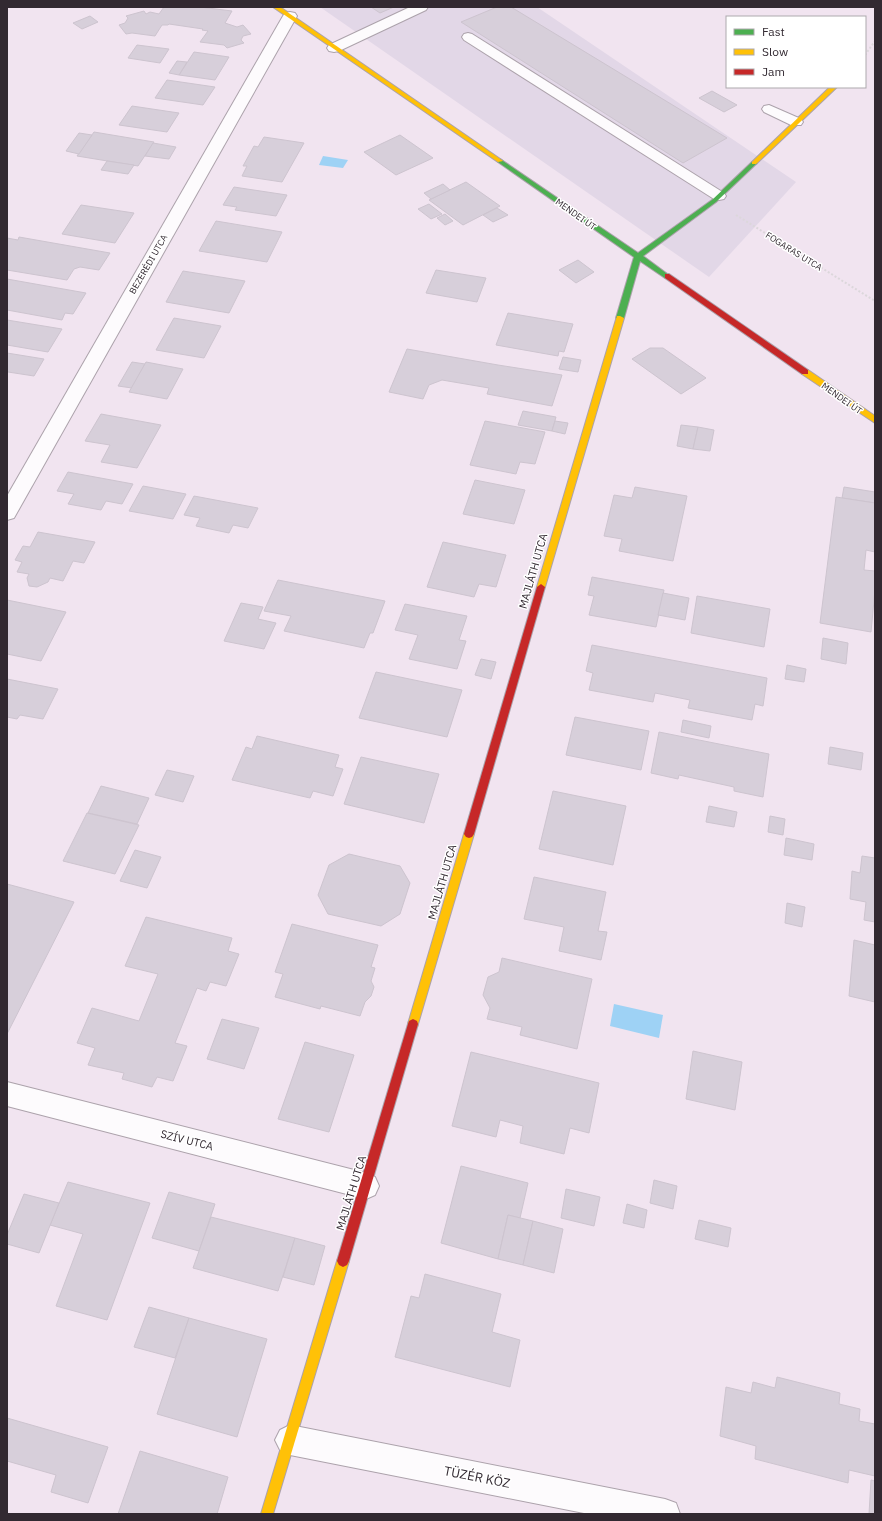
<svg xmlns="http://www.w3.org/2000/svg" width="882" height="1521" font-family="'IBM Plex Sans',sans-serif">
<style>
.industrial{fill:#e2d7e7}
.water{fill:#9ed2f5}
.building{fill:#d7cfda;stroke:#cdc4cf}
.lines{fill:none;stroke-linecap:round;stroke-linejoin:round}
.lane-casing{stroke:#aca2ab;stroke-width:2}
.street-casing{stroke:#aca2ab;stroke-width:2}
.fast-casing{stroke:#aca2ab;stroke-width:2}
.slow-casing{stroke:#aca2ab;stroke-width:2}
.jam-casing{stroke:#aca2ab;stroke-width:2}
.path{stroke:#dcd7db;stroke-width:2;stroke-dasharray:2 2;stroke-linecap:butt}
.lane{fill:#fdfbfd;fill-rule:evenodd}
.street{fill:#fdfbfd;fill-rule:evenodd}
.fast{fill:#4caf50;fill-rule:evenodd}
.slow{fill:#ffc107;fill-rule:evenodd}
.jam{fill:#c62828;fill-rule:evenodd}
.labels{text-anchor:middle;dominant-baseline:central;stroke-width:3;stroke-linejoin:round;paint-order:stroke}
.far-street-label{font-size:9px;fill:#322931;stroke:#fff}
.street-label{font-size:11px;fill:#322931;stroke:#fff}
.near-street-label{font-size:13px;fill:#322931;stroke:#fff}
</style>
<rect width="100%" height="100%" fill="#f1e4f0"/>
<polygon class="industrial" points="320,7 537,7 796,182 709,277"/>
<g class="water">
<polygon points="323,156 348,160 343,168 319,165"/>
<polygon points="614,1004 663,1015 659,1038 610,1026"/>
</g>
<g class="building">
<polygon points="164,7 200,7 232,11 225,23 237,27 243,25 251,34 243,36 241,40 244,43 227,48 224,45 200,42 208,31 202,30 203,29 169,24 168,25 162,25 155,36 132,33 126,34 119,25 125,23 128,18 126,16 144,11 146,14 150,12 159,14"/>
<polygon points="371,7 394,7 380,13"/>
<polygon points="497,7 511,7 727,138 683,163 461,22"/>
<polygon points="90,16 98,22 82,29 73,23"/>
<polygon points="137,45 169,49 160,63 128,58"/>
<polygon points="194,52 229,57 215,80 179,75"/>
<polygon points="177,61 187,62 179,75 169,73"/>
<polygon points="167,80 215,87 203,105 155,98"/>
<polygon points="712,91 737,105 724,112 699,98"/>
<polygon points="132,106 179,113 167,132 119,125"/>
<polygon points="94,132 154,142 138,166 77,156"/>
<polygon points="79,133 92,135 79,154 66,151"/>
<polygon points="400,135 433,158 396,175 364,152"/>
<polygon points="264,137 304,143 282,182 242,176 247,166 243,166 254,146 258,147"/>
<polygon points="153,143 176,147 169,159 145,156"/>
<polygon points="107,161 134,165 128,174 101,170"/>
<polygon points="466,182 500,206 463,225 429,200"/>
<polygon points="443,184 450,190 431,199 424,193"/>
<polygon points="234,187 247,189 287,195 276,216 235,210 237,207 223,205"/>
<polygon points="429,204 442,214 431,219 418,209"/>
<polygon points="81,205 134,213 115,243 62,234"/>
<polygon points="497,208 508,215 493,222 483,215"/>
<polygon points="445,214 453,221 445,225 437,218"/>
<polygon points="216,221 282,232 267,262 199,251"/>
<polygon points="19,237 110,253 99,270 80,267 74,269 67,280 7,270 7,238 18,240"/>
<polygon points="578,260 594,272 576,283 559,270"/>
<polygon points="436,270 486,278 477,302 426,293"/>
<polygon points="183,271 245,281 229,313 166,302"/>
<polygon points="7,279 86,293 73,314 65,313 62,320 7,310"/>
<polygon points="508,313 573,324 564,352 559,351 558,356 496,345"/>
<polygon points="174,318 221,326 204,358 156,350"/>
<polygon points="7,320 62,329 48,352 7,345"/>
<polygon points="650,348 663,348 706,378 681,394 632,359"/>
<polygon points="407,349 498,365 562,375 552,406 487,394 489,388 442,380 429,385 423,399 389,392"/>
<polygon points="7,353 44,359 34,376 8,372 7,373"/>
<polygon points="563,357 581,360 578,372 559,369"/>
<polygon points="132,362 145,364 132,388 118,386"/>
<polygon points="146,362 183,369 167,399 129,392"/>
<polygon points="523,411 556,417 552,431 518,425"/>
<polygon points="101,414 161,425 137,468 101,462 110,445 85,441"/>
<polygon points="485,421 545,432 535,464 520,462 516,474 470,465"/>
<polygon points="555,421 568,423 565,434 552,431"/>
<polygon points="681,425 698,427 693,449 677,446"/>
<polygon points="698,427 714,430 710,451 693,449"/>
<polygon points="68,472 133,484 122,504 106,501 101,510 68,504 74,494 57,491"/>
<polygon points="475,480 525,490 514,524 463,514"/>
<polygon points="143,486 186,494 173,519 129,511"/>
<polygon points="635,487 687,496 673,561 619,551 622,539 604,536 614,495 632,498"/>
<polygon points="844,487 875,492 875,503 842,498"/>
<polygon points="194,496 258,508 248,528 233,525 229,533 196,526 200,518 184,515"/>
<polygon points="836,497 875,503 875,552 866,550 864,570 875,571 875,590 871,632 820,623"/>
<polygon points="38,532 95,542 84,563 73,561 63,581 50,578 48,582 37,587 29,586 27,578 29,574 17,572 22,562 15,560 23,546 30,547"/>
<polygon points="443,542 506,555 496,587 479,584 474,597 427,587"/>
<polygon points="592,577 664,590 656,627 589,615 594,596 588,595"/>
<polygon points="278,580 385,601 373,633 370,633 364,648 284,631 291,616 264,611"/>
<polygon points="663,593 689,598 685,620 658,615"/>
<polygon points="697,596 770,609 764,647 691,633"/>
<polygon points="7,600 66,612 41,661 7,654"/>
<polygon points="241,603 263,607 258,619 276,623 264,649 224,641"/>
<polygon points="405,604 467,616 459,640 466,641 457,669 409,659 418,635 395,630"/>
<polygon points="823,638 848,643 846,664 821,659"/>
<polygon points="592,645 767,678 763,706 755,704 752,720 688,708 690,700 655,693 653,702 589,690 593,673 586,671"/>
<polygon points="481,659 496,662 491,679 475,675"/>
<polygon points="787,665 806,669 804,682 785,679"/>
<polygon points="376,672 462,690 447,737 359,718"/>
<polygon points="7,679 58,689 43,719 20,715 17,719 7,717"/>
<polygon points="575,717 649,731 641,770 566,755"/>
<polygon points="683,720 711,726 709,738 681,732"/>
<polygon points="659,732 769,754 763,797 734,791 734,787 679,775 678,779 651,773"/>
<polygon points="257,736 339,755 335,767 343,769 333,796 313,791 310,798 232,780 246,747 252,749"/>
<polygon points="830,747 863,753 861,770 828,764"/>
<polygon points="361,757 439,774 424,823 344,804"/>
<polygon points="167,770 194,776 183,802 155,795"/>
<polygon points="101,786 149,798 137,824 88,813"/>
<polygon points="553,791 626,806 613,865 539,849"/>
<polygon points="709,806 737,812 734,827 706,822"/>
<polygon points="87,813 139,825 115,874 63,861"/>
<polygon points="770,816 785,819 783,835 768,832"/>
<polygon points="786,838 814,844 812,860 784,855"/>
<polygon points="135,850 161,857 147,888 120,881"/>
<polygon points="349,854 400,866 410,883 400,914 381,926 328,914 318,895 329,865"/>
<polygon points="862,856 875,858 875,922 864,920 866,902 850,899 852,871 860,873"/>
<polygon points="534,877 606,892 598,931 607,932 601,960 559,951 564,927 524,919"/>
<polygon points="7,884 74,902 7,1034"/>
<polygon points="787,903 805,907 802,927 785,923"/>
<polygon points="146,917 232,938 228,951 239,954 226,986 210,982 206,991 197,988 175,1043 187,1046 173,1081 157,1077 152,1087 122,1079 124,1073 88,1065 95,1048 77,1043 92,1008 139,1021 158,974 125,966"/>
<polygon points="292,924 378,945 371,967 375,968 371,981 374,987 371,996 365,1002 360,1016 321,1006 320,1009 275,997 283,974 275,972"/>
<polygon points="854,940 875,945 875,1002 849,996"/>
<polygon points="502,958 592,979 577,1049 520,1035 522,1027 487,1019 490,1008 483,995 488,977 499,972"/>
<polygon points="222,1019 259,1028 244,1069 207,1059"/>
<polygon points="305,1042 354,1055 329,1132 278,1119"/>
<polygon points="693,1051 742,1062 735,1110 686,1099"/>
<polygon points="471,1052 599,1083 589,1133 570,1128 564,1154 520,1143 523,1126 500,1120 496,1137 452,1126"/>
<polygon points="461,1166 528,1183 520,1218 508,1215 498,1259 441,1243"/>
<polygon points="654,1180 677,1186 673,1209 650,1203"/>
<polygon points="68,1182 150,1203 107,1320 56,1306 83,1234 50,1225"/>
<polygon points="566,1189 600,1197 594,1226 561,1218"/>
<polygon points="169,1192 215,1204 199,1251 152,1238"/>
<polygon points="24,1194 59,1203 39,1253 7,1244 7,1235"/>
<polygon points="627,1204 647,1210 644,1228 623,1223"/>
<polygon points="508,1215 533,1221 523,1265 498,1259"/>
<polygon points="211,1217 295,1238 278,1291 193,1268"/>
<polygon points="699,1220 731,1228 728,1247 695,1239"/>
<polygon points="533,1221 563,1229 554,1273 523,1265"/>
<polygon points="295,1238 325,1246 314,1285 283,1277"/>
<polygon points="425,1274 501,1294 492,1332 520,1340 510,1387 395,1357 411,1296 419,1298"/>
<polygon points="149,1307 189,1318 175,1358 134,1347"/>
<polygon points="189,1318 267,1339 237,1437 157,1414"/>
<polygon points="777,1377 840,1393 839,1404 860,1409 859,1421 875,1424 875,1476 849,1470 848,1483 755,1459 756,1446 720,1436 726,1387 751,1393 753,1382 775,1388"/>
<polygon points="7,1418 108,1447 88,1503 51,1492 56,1475 7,1461"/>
<polygon points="140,1451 228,1477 217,1514 118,1514"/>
<polygon points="871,1480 875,1481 875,1514 869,1514"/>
</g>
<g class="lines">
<defs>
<g id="lane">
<polygon points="468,33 472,34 724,193 726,196 724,199 719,200 714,199 464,40 462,37 464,34"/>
<polygon points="769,105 801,119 803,122 801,125 791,125 764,112 762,109 764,106"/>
</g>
<g id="street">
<polygon points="410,7 428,7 426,10 339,51 334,52 329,51 327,48 329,45"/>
<polygon points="290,12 295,13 297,16 14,518 7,520 7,496 283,16 285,13"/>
<polygon points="7,1082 366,1173 375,1177 379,1186 375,1195 366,1199 7,1106"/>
<polygon points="290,1425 665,1499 676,1503 680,1514 589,1514 290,1455 280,1450 275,1440 280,1430"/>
</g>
<polygon id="fast" points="500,159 638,253 712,200 752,162 757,163 716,202 643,256 670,276 667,278 665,278 640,261 624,318 620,320 616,318 634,257 498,162 498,160"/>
<g id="slow">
<polygon points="273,7 280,7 503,161 498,162"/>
<polygon points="830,87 837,87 756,164 752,164 752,162"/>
<polygon points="617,316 620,316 624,318 545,587 541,590 537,587"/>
<polygon points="802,370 808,370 875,416 875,423 802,374"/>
<polygon points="469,830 472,831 474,834 418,1024 417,1027 413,1029 409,1027 408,1024 464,834 466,831"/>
<polygon points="343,1255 347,1257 349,1261 273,1514 261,1514 337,1261 339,1257"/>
</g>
<g id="jam">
<polygon points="665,274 669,274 808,370 808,374 802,374 665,278"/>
<polygon points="541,584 545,587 474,834 472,837 469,838 466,837 464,834 537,587"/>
<polygon points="413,1019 417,1021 418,1024 349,1261 347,1265 343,1267 339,1265 337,1261 408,1024 409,1021"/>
</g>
</defs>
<use href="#lane" class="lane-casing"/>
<use href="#street" class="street-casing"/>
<use href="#fast" class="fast-casing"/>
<use href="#slow" class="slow-casing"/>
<use href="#jam" class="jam-casing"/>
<g class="path">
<polyline points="865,55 875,41"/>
<polyline points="736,215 875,301"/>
</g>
<use href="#lane" class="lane"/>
<use href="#street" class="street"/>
<use href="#fast" class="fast"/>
<use href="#slow" class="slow"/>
<use href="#jam" class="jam"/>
</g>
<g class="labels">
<g class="far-street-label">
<text transform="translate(576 214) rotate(35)">MENDEI ÚT</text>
<text transform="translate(794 251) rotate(32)">FOGARAS UTCA</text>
<text transform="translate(148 264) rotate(-60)">BEZERÉDI UTCA</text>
<text transform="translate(842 398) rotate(35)">MENDEI ÚT</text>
</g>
<g class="street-label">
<text transform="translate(533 571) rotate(-74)">MAJLÁTH UTCA</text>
<text transform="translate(442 882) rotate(-74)">MAJLÁTH UTCA</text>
<text transform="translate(187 1140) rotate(14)">SZÍV UTCA</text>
<text transform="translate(351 1193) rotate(-73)">MAJLÁTH UTCA</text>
</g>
<g class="near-street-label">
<text transform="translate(477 1477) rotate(11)">TÜZÉR KÖZ</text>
</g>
</g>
<rect width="882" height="1521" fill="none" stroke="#322931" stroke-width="16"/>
<rect x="726" y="16" width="140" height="72" fill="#ffffff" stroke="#ada9ad"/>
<rect x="734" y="29" width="20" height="6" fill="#4caf50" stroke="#ada9ad"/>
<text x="762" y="36" font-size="12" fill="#322931">Fast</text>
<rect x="734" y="49" width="20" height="6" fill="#ffc107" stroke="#ada9ad"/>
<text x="762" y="56" font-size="12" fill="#322931">Slow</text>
<rect x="734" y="69" width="20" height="6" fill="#c62828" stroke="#ada9ad"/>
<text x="762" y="76" font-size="12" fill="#322931">Jam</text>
</svg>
